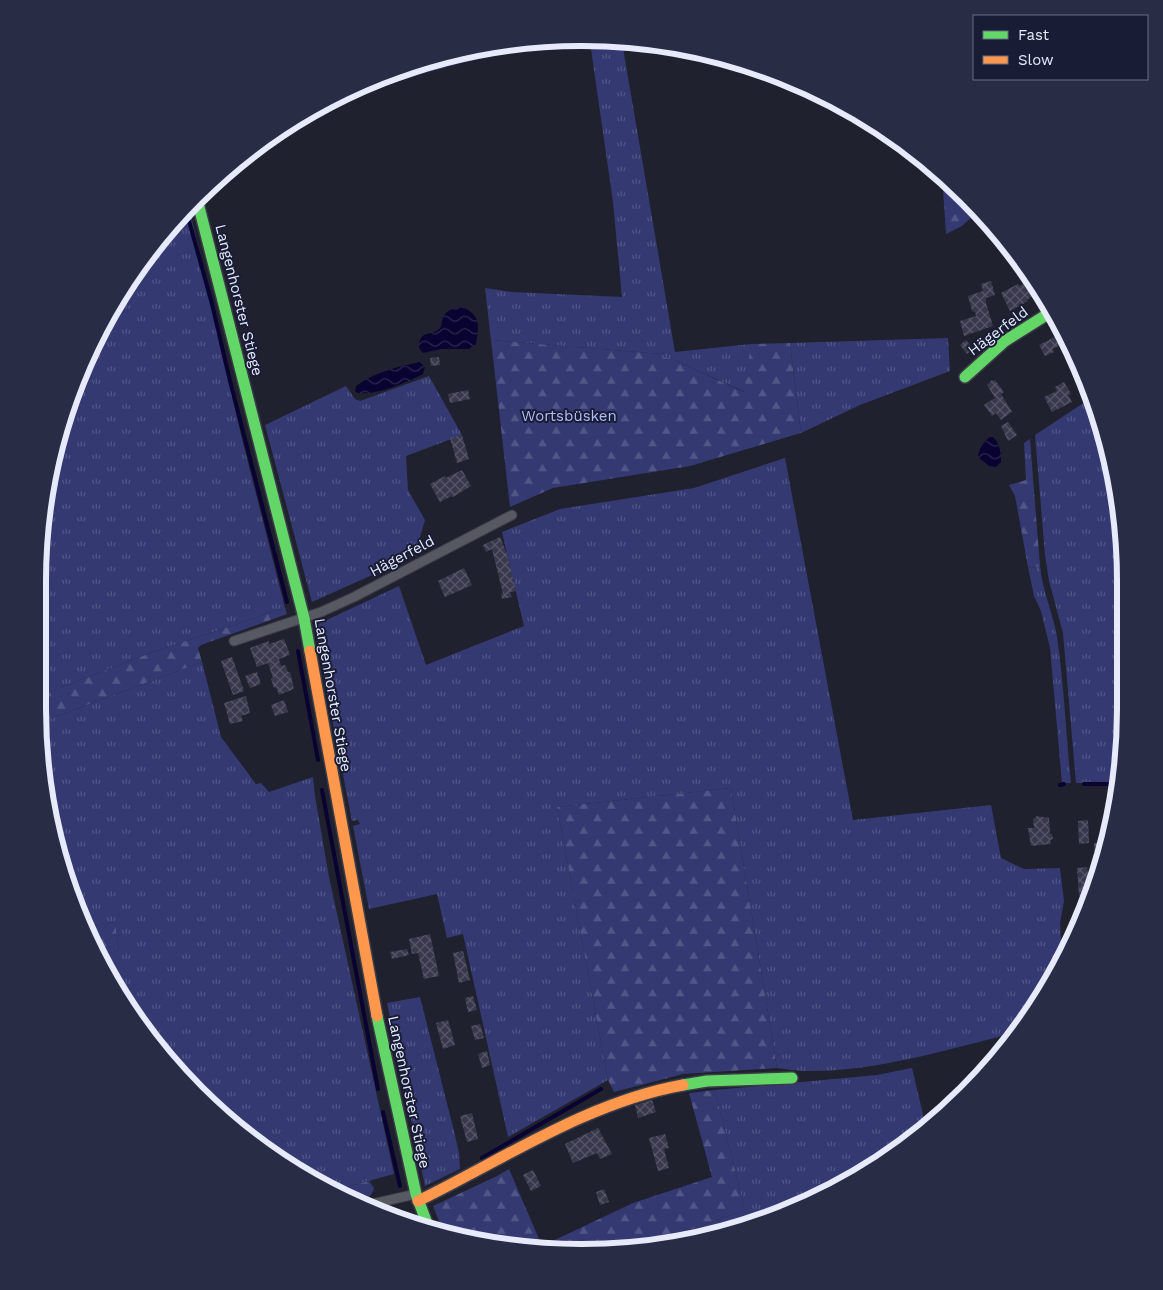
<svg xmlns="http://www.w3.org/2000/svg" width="1163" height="1290" font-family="'Work Sans',sans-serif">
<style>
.grass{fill:url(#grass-tufts)}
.forest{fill:url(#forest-firs)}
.water{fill:url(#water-waves)}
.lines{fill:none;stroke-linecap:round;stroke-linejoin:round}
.stream{stroke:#080330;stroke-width:4}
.building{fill:url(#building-cross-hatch)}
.street-casing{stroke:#3b3b47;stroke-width:11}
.fast-casing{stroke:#3b3b47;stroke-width:14}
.slow-casing{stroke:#3b3b47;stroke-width:14}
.street{stroke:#565862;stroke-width:9}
.fast{stroke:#63d668;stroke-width:11}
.slow{stroke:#ff974d;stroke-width:11}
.labels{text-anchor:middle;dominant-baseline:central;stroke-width:4;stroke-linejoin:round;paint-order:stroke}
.street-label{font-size:15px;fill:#e6eafb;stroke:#191c35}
.park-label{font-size:15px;fill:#b1bcfd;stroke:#191c35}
.rim{fill:none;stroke:#e6eafb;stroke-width:6}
</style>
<defs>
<pattern id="grass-tufts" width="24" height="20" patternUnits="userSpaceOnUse" patternTransform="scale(1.25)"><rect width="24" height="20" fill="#343972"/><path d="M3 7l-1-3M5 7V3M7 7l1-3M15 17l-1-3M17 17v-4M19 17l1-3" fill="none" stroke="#515687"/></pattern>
<pattern id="forest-firs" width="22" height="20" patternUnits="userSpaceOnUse" patternTransform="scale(1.25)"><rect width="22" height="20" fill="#343972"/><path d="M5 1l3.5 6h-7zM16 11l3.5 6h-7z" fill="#515687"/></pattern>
<pattern id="water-waves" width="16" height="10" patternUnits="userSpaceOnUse" patternTransform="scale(1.25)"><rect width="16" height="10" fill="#080330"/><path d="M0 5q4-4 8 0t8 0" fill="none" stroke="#2c284f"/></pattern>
<pattern id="building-cross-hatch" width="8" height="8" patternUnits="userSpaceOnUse" patternTransform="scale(1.25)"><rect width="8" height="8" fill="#39394e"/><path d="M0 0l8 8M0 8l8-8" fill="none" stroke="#565668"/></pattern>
</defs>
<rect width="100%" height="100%" fill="#1f212f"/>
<g class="grass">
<path d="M546 39 640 42H622L675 352 751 344 745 392 670 358 662 357V354L491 340 485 288 512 292 622 297 613 202 590 42C555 45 519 50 484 58 429 69 374 90 320 107L341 93 421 63 461 53Z"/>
<polygon points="189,207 241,435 285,608 153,652 38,696 48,476 79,374 111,309 173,223"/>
<polygon points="948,338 950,371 860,405 801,433 790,343"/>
<polygon points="429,376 462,435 406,456 408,490 425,520 417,547 407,553 408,559 312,602 265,425 346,386 355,399 360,401"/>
<polygon points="1091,398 1107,441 1124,546 1124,744 1118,783 1076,783 1063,633 1049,581 1045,555 1035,435"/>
<polygon points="1030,439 1033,478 1026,480 1024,443"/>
<path d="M785 458 853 820 991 805 1001 858 1024 869 1060 868 1064 901 1060 923 1062 961 1018 1032C952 1048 876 1072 808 1071 797 1071 787 1069 777 1068L731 788 557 807 608 1080 508 1137 463 934 447 938 437 894 369 909 353 826 360 824 358 820 352 821 314 626 399 586 426 665 524 626 502 532 560 509 694 488Z"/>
<path d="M1040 566C1042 590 1053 613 1057 637 1064 685 1066 735 1071 783H1062L1050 648 1041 611 1034 596 1028 567 1032 568Z"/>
<polygon points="202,662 221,737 256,784 261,783 269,792 313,777 315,796 329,877 394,1174 332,1191 250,1140 150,1040 99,958 119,950 115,922 86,928 48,815 39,723"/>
<polygon points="420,997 454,1131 459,1153 460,1169 425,1186 387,1003"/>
<polygon points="912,1068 926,1127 913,1140 822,1197 722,1234 653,1243 745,1210 715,1090 877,1075"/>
</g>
<g class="forest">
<polygon points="942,174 977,212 962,226 946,234"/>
<polygon points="491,340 662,354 662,357 670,358 744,392 751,344 790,343 801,433 690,466 553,488 510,507"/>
<polygon points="1033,478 1040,566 1032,568 1028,567 1015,496 1009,485"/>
<polygon points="285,608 287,614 201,645 198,648 202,662 39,723 38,696 153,652"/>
<polygon points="731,788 777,1068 683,1074 614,1092 608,1080 557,807"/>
<polygon points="115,922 119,950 99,958 93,949 86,928"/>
<polygon points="715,1090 745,1210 653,1243 582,1252 475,1242 443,1231 433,1206 497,1176 509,1169 542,1246 633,1203 712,1177 689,1093"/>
<path d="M369 1181 374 1188C369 1209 344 1198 332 1191Z"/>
</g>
<g class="water">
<path d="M459 307C480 311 480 326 476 344L469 349H441L423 353 419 348C419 328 433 337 440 328 442 325 441 325 442 321 444 311 451 309 459 307Z"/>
<path d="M420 362 425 367 423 374C408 382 371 398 355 392L356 386C373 373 399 366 420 362Z"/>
<path d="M990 437H993C1000 444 1001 453 1001 462L996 467 989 466 978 457C978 451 984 440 990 437Z"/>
</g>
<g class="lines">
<g class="stream">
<polyline points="186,210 212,304 230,381 287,602"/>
<polyline points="298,651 318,760"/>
<polyline points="1084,784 1118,784"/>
<polyline points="1060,785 1064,784"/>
<polyline points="322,790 378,1089"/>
<polyline points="383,1112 400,1186"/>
<polyline points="482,1158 601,1089"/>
<polyline points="410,1215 412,1221"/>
</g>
</g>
<g class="building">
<polygon points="1029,276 1040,294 1033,298 1032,296 1027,300 1028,301 1010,311 1001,293 1018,284 1019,286 1025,283 1023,279"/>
<polygon points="991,281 995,295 986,298 986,303 993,326 964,336 960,321 976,316 975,312 972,311 968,296 983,291 981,284"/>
<polygon points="1057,336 1062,344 1053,349 1054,352 1045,356 1039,345"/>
<polygon points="966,340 974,349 967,354 960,345"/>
<polygon points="439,357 440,365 431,366 430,358"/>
<polygon points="1076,359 1083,378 1082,378 1073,361"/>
<polygon points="992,380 993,381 995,380 1004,392 1001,394 1012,412 1001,420 996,413 992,416 984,405 995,398 987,385"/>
<polygon points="1064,382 1071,394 1068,395 1072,402 1052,412 1044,397 1057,391 1055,387"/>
<polygon points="468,390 470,399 450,403 448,394"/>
<polygon points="1008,422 1017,435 1008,441 1001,426"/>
<polygon points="462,435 469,459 457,463 450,438"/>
<polygon points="462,470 471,486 453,497 452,496 440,502 430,484 445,476 446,478"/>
<polygon points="500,537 507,554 516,591 510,592 512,597 502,599 501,594 503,594 492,549 486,552 483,545"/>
<polygon points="464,568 472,585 445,597 438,581"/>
<polygon points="284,639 290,655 279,659 281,666 285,665 288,672 290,672 294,689 279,695 276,687 274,688 271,679 273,678 268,663 257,667 250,648 269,641 269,644"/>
<polygon points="232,657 244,691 233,695 221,661"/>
<polygon points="257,672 261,684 250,688 245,676"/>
<polygon points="246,696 250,713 241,716 243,721 230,724 224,703"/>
<polygon points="284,700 288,712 275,716 271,705"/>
<polygon points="1037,816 1049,818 1050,834 1052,834 1053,839 1050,840 1051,844 1031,846 1028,828 1034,828 1033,819"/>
<polygon points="1088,820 1089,843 1079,844 1078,821"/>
<polygon points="1100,838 1106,838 1106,843 1108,843 1107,850 1089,896 1079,896 1077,868 1087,867 1088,873 1096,873 1094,843 1100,843"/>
<polygon points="1069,921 1080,921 1070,947"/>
<polygon points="97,934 101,951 96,952 89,936"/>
<polygon points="430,934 439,976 424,979 418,953 412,954 409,939"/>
<polygon points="407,949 409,955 392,959 390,952"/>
<polygon points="463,951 470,980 459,983 453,953"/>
<polygon points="473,996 477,1010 468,1012 465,998"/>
<polygon points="448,1020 455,1045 443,1049 436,1023"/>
<polygon points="480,1024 484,1038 475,1040 471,1026"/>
<polygon points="487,1051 490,1065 482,1068 478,1054"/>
<polygon points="652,1100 656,1112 638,1118 635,1105"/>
<polygon points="472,1113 478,1139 467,1142 460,1116"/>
<polygon points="598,1128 612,1154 600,1159 597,1153 573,1163 565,1144"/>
<polygon points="665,1134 669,1148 664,1149 669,1168 658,1171 649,1138"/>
<polygon points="533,1170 541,1186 531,1191 523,1175"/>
<polygon points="604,1189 609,1202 600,1205 596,1192"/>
</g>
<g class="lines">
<defs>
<g id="street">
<polyline points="234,641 321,612 354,597 512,515"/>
<polyline points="367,1205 416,1194"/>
</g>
<g id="fast">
<polyline points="197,199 304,618 310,651"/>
<polyline points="965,377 1005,341 1051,312"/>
<polyline points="377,1016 416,1194 428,1226"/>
<polyline points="683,1085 707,1081 792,1078"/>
</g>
<g id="slow">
<polyline points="310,651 377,1016"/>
<path d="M418 1201C504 1159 588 1102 683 1085"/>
</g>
</defs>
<use href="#street" class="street-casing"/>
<use href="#fast" class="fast-casing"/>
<use href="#slow" class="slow-casing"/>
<use href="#street" class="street"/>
<use href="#fast" class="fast"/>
<use href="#slow" class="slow"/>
</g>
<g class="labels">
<g class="street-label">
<text transform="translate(239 300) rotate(76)">Langenhorster Stiege</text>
<text transform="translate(998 331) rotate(-37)">Hägerfeld</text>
<text transform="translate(402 556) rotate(-28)">Hägerfeld</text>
<text transform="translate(333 695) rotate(80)">Langenhorster Stiege</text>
<text transform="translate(409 1092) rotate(78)">Langenhorster Stiege</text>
</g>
<g class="park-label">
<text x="569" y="416">Wortsbüsken</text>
</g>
</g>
<path d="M0 0H1163V1290H0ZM581 46H582A535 535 0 0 1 1117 581V709A535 535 0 0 1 582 1244H581A535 535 0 0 1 46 709V581A535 535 0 0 1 581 46Z" fill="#292c45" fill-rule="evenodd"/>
<path class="rim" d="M581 46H582A535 535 0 0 1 1117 581V709A535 535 0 0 1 582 1244H581A535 535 0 0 1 46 709V581A535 535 0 0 1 581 46Z"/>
<rect x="973" y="15" width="175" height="65" fill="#191c35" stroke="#6b6e84"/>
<rect x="983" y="31" width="25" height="8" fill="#63d668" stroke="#6b6e84"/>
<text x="1018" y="40" font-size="15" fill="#e6eafb">Fast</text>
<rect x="983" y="56" width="25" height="8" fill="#ff974d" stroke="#6b6e84"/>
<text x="1018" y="65" font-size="15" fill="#e6eafb">Slow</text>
</svg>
